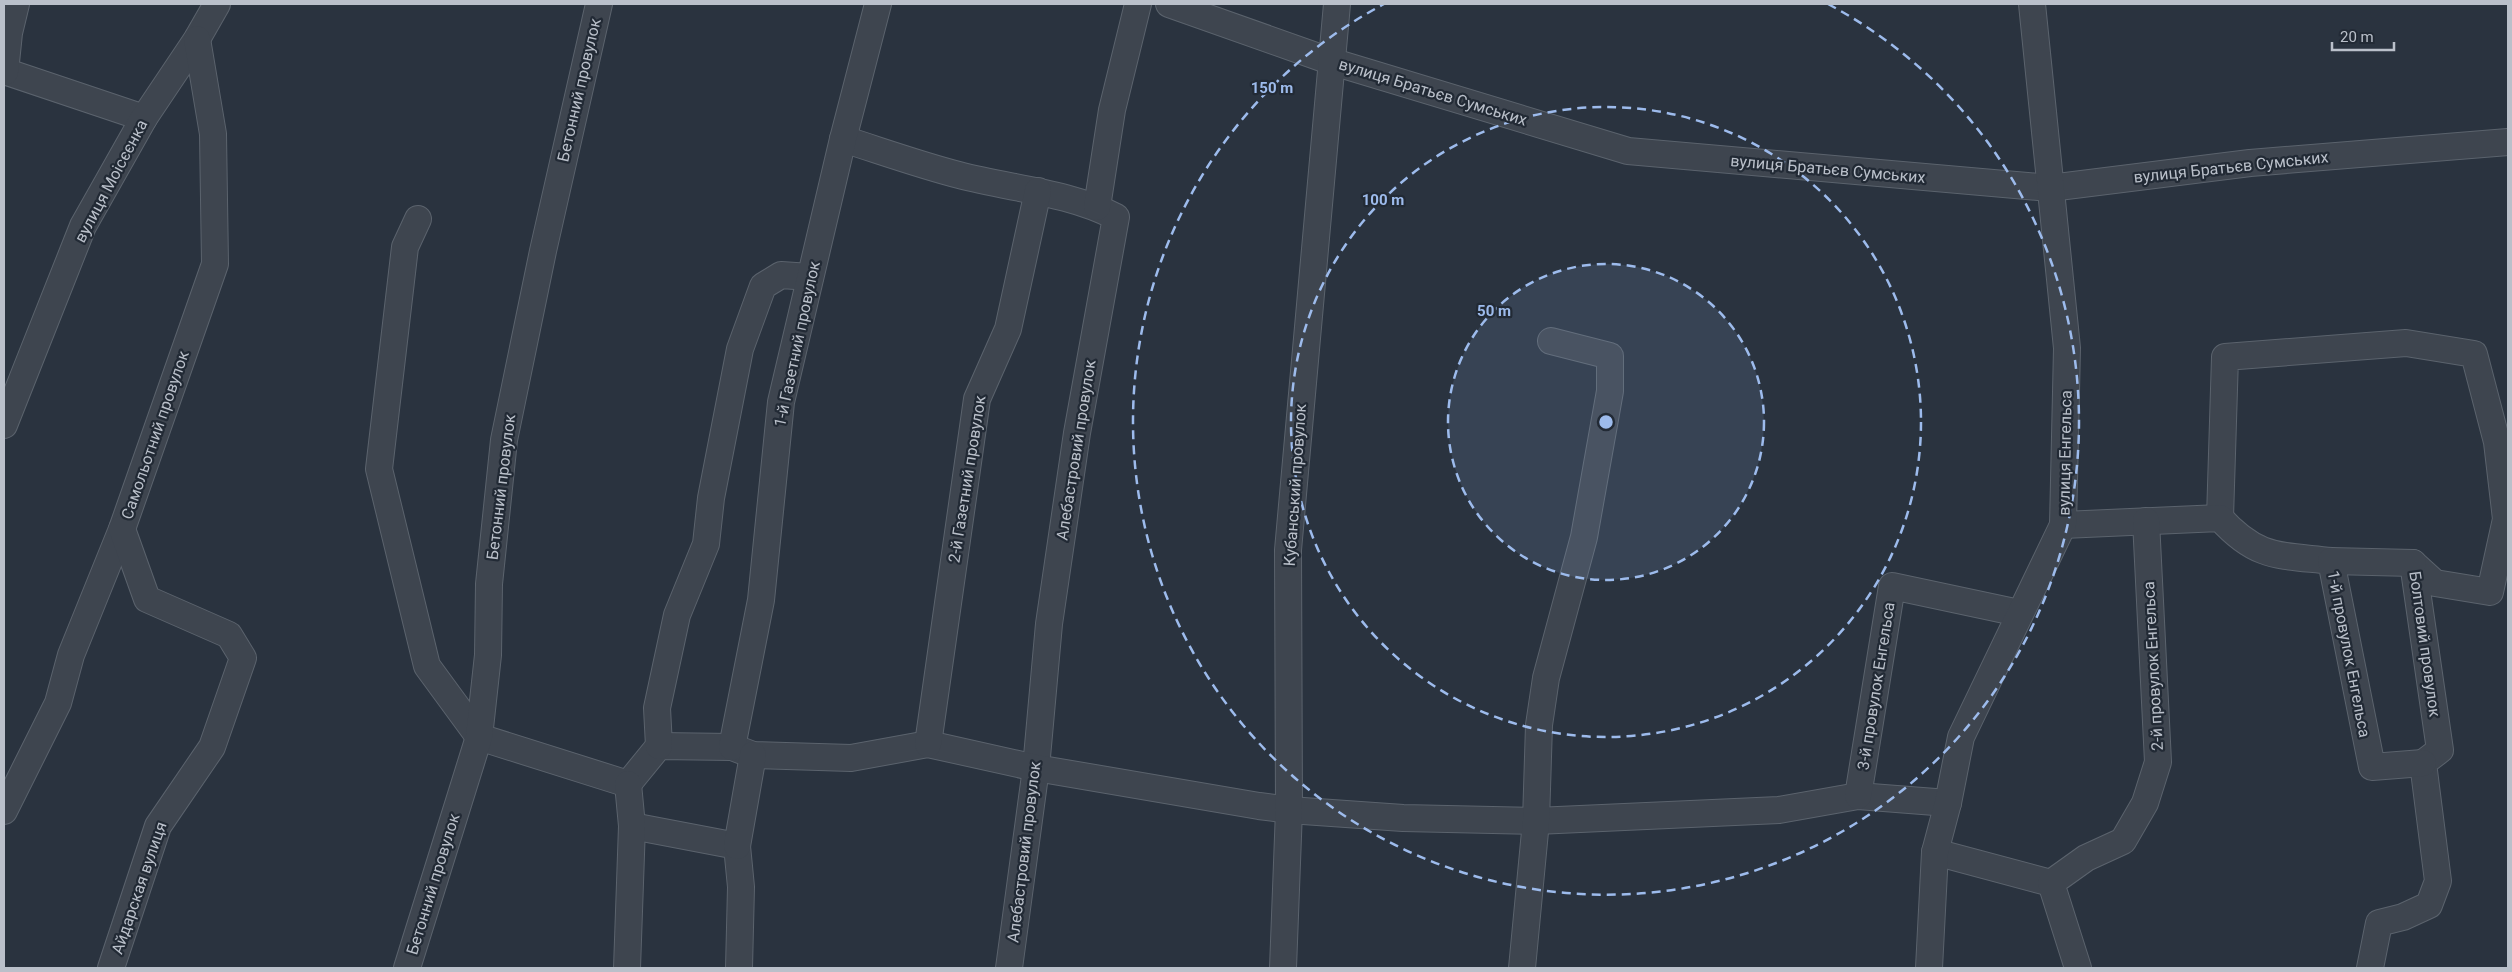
<svg xmlns="http://www.w3.org/2000/svg" width="2512" height="972" font-family="Roboto,sans-serif">
<style>
.lines{fill:none;stroke-linecap:round;stroke-linejoin:round}
.minor-casing{stroke:#5b636d;stroke-width:28}
.minor{stroke:#3e454f;stroke-width:26}
.ring{fill:none;stroke:#9dbbec;stroke-width:2.5;stroke-dasharray:9 6}
.labels{text-anchor:middle;dominant-baseline:central;stroke-width:4.5;stroke-linejoin:round;paint-order:stroke}
.street-label{font-size:16px;fill:#bac0ca;stroke:#222a35}
.centre{fill:#9dbbec;stroke:#222a35;stroke-width:2.5}
.ring-label{font-size:15px;text-anchor:middle;font-weight:bold;fill:#9dbbec;stroke:#222a35;stroke-width:4.5;stroke-linejoin:round;paint-order:stroke}
</style>
<rect width="100%" height="100%" fill="#2a333f"/>
<g class="lines">
<defs>
<g id="minor">
<polyline points="1169,4 1330,61 1628,151 2050,188 2250,163 2508,142"/>
<polyline points="4,71 144,118"/>
<polyline points="5,72 9,33 16,4"/>
<path d="M843 139C881 151 920 165 959 175 1012 189 1068 192 1116 217L1077 433 1049 624 1036 768 1009 968"/>
<polyline points="1097,207 1112,110 1138,4"/>
<polyline points="418,219 405,247 379,469 427,666 479,737 628,784 659,746 732,747 753,755 851,758 928,744 1036,768 1259,806 1289,810 1403,818 1536,821 1779,810 1858,796 1948,803"/>
<polyline points="4,425 83,226 144,118 197,39 217,4"/>
<polyline points="2220,518 2225,357 2406,343 2474,354 2497,442 2506,519 2490,592 2435,583 2413,563 2440,750 2423,763 2438,881 2429,905 2403,917 2379,923 2370,968"/>
<path d="M2063 525 2220 518C2257 559 2279 555 2331 561L2372 767 2423 763"/>
<polyline points="2331,561 2413,563"/>
<polyline points="928,744 977,399 1008,329 1038,191"/>
<polyline points="659,746 657,708 677,615 706,544 711,498 740,349 763,286 781,275 810,277"/>
<polyline points="732,747 761,600 781,402 843,139 878,4"/>
<polyline points="1858,796 1892,586 2019,613"/>
<polyline points="4,811 58,703 71,655 122,529 215,264 213,134 197,39"/>
<polyline points="632,826 737,846 741,887 739,968"/>
<polyline points="737,846 753,755"/>
<polyline points="1935,852 2051,883"/>
<polyline points="111,968 158,826 212,747 243,658 229,635 147,599 122,529"/>
<polyline points="407,968 479,737 488,655 489,584 504,440 543,251 599,4"/>
<polyline points="627,968 632,826 628,784"/>
<polyline points="1283,968 1289,810 1288,550 1337,4"/>
<polyline points="1522,968 1536,821 1539,725 1546,678 1584,537 1610,391 1610,356 1551,341"/>
<polyline points="1929,968 1935,852 1948,803 1961,737 2063,525 2067,348 2032,4"/>
<polyline points="2078,968 2051,883 2086,858 2123,841 2145,803 2158,762 2146,521"/>
</g>
</defs>
<use href="#minor" class="minor-casing"/>
<use href="#minor" class="minor"/>
</g>
<circle cx="1606" cy="422" r="158" fill="#9dbbec" fill-opacity=".12"/>
<g class="ring">
<circle cx="1606" cy="422" r="158"/>
<circle cx="1606" cy="422" r="315"/>
<path d="M1828 4A473 473 0 1 1 1384 4"/>
</g>
<g class="labels">
<g class="street-label">
<text transform="translate(579 90) rotate(-77)">Бетонний провулок</text>
<text transform="translate(1433 92) rotate(17)">вулиця Братьєв Сумських</text>
<text transform="translate(2231 167) rotate(-6)">вулиця Братьєв Сумських</text>
<text transform="translate(1828 169) rotate(5)">вулиця Братьєв Сумських</text>
<text transform="translate(111 181) rotate(-62)">вулиця Моісєєнка</text>
<text transform="translate(797 344) rotate(-78)">1-й Газетний провулок</text>
<text transform="translate(155 435) rotate(-71)">Самольотний провулок</text>
<text transform="translate(1076 450) rotate(-81)">Алебастровий провулок</text>
<text transform="translate(2065 453) rotate(-89)">вулиця Енгельса</text>
<text transform="translate(967 479) rotate(-81)">2-й Газетний провулок</text>
<text transform="translate(1295 485) rotate(-86)">Кубанський провулок</text>
<text transform="translate(501 487) rotate(-83)">Бетонний провулок</text>
<text transform="translate(2425 644) rotate(82)">Болтовий провулок</text>
<text transform="translate(2349 654) rotate(79)">1-й провулок Енгельса</text>
<text transform="translate(2153 666) rotate(-93)">2-й провулок Енгельса</text>
<text transform="translate(1876 686) rotate(-81)">3-й провулок Енгельса</text>
<text transform="translate(1024 852) rotate(-83)">Алебастровий провулок</text>
<text transform="translate(433 884) rotate(-73)">Бетонний провулок</text>
<text transform="translate(139 888) rotate(-71)">Айдарская вулиця</text>
</g>
</g>
<circle cx="1606" cy="422" r="8" class="centre"/>
<g class="ring-label">
<text x="1272" y="93">150 m</text>
<text x="1383" y="205">100 m</text>
<text x="1494" y="316">50 m</text>
</g>
<rect width="2512" height="972" fill="none" stroke="#bac0ca" stroke-width="10"/>
<path d="M2332 42v8h62v-8" fill="none" stroke="#bac0ca" stroke-width="2.5"/>
<text x="2340" y="42" font-size="15" fill="#bac0ca" stroke="#222a35" stroke-width="4" paint-order="stroke">20 m</text>
</svg>
